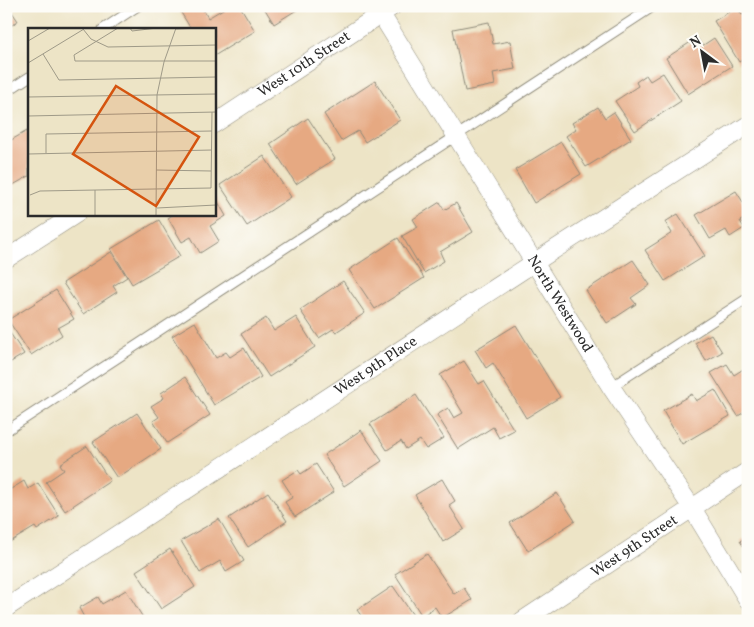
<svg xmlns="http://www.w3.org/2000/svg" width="754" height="627" font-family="Vollkorn,serif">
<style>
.building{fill:#e6a982}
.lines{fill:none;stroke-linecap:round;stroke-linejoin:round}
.lane-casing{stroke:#8c8878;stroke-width:11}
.street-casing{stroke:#8c8878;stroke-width:19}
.lane{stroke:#fff;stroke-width:9}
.street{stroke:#fff;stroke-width:18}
.labels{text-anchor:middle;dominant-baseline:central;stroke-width:4.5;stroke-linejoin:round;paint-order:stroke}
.street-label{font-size:15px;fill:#2b2b2b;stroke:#fdfcf7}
.inset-road{fill:none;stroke:#9f9a88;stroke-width:1}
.view{fill:#d5540f;fill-opacity:0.15;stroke:#d5540f;stroke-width:2.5}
.inset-edge{fill:none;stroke:#2b2b2b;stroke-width:2.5}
</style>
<rect width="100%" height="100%" fill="#fdfcf7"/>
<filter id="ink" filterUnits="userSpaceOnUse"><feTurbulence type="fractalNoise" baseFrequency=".02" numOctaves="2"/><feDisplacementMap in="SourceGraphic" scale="10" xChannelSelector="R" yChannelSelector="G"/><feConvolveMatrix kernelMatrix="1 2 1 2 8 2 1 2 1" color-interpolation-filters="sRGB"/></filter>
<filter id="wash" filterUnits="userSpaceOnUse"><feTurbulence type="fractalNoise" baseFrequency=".0096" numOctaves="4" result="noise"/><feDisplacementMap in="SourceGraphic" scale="20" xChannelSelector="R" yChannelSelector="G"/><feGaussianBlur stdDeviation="1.12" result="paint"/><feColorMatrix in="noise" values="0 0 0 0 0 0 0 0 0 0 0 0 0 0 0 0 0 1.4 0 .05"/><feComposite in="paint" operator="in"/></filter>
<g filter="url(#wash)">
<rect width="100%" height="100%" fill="#ede4c6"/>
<g id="blocks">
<g class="building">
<polygon points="6,6 8,6 18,21 6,29"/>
<polygon points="177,6 201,6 208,18 228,6 240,6 255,31 214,56 214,29 191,29"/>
<polygon points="263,6 303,6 274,24"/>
<polygon points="737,7 742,15 748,12 748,57 739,62 714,21"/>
<polygon points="489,22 493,44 510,41 515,69 493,73 495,85 465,91 453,29"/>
<polygon points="697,38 702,46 714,38 732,66 688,94 666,58"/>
<polygon points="663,73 681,101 635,131 615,101 638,86 636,82 646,75 650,81"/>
<polygon points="375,81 400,120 365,142 358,131 341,141 324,114"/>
<polygon points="598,107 605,118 614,112 631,139 586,167 566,136 576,129 572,123"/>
<polygon points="308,118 335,159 296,184 270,144"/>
<polygon points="27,131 29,134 29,176 6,189 6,143"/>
<polygon points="561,142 581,174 534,203 515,170"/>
<polygon points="264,156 291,197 247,226 220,185"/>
<polygon points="736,191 748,210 748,217 740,221 744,228 730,237 726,230 710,239 696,215"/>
<polygon points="214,195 226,216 210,226 219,241 200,253 191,237 182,242 168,218 174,214 214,214"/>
<polygon points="440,202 444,210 456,203 473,232 440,252 444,261 424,273 402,236 418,227 413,219"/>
<polygon points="678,214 705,256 665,281 645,250 672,233 665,222"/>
<polygon points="159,220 180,256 132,284 111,249"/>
<polygon points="398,238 424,278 375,309 349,270"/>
<polygon points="111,252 127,277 113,286 117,292 83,314 63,283"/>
<polygon points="633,260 650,285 631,298 636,304 607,323 586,290"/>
<polygon points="343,281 365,313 336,332 333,329 319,338 300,310"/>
<polygon points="56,290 74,319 58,328 62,335 31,355 8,320"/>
<polygon points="296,317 315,347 269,377 241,334 266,318 274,331"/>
<polygon points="195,322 216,358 226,352 230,357 244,348 261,377 214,405 172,336"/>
<polygon points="516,325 560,397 526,418 493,363 486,368 475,350"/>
<polygon points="6,327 24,354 6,365"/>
<polygon points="711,334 722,352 706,361 695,343"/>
<polygon points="464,361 479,384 484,381 514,430 499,438 493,427 458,449 437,415 448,408 454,418 463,413 440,375"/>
<polygon points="727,364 734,375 748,366 748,410 738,416 711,373"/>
<polygon points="185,377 210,415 167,443 153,421 159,417 151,406 164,398 161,393"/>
<polygon points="715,390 730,416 682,444 663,411 692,394 696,401"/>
<polygon points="416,395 444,438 426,449 420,440 406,449 401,441 387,450 370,424"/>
<polygon points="137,413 161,449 117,478 93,442"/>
<polygon points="361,430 382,461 344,486 324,455"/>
<polygon points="87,446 110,481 65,511 46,482 64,470 60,464"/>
<polygon points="316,464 334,492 295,517 285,502 293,497 282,480 298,470 301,474"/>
<polygon points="442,479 455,501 449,505 464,529 443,542 415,495"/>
<polygon points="24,481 28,489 38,483 59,516 37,530 35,527 8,543 6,540 6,492"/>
<polygon points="268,492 287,521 248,547 229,518"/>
<polygon points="557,493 575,521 528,551 510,523"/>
<polygon points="219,519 244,561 226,572 220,561 200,573 181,541"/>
<polygon points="748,536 748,553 740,541"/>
<polygon points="170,549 195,587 161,609 136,571"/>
<polygon points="427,554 454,594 464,588 472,600 442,618 435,607 422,616 395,574"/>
<polygon points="393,586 417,621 365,621 357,610"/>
<polygon points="126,590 145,621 86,621 79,608 98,597 102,604"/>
</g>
</g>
</g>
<g filter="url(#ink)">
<use href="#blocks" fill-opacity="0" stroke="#8c8878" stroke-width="1"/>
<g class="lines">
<defs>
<g id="lane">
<polyline points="103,29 138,6"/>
<polyline points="6,92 29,77"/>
<polyline points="611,387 748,298"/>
<polyline points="6,431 654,6"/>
</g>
<g id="street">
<path id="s1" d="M376 6 611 387 692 508 748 600"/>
<path id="s2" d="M214 124 393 6"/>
<polyline points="6,259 76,214"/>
<path id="s3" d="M6 608 535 262 748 125"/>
<path id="s4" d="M522 621 748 471"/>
</g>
</defs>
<use href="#lane" class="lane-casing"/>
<use href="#street" class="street-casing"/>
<use href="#lane" class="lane"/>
<use href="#street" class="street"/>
</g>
</g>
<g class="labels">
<g class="street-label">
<text stroke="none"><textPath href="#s2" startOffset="108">West 10th Street</textPath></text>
<text stroke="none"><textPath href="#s1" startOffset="350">North Westwood</textPath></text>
<text stroke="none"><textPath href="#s3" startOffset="442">West 9th Place</textPath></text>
<text stroke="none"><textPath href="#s4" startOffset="135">West 9th Street</textPath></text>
</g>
</g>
<g transform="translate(28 28)">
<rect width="188" height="188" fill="#ede4c6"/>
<path class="inset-road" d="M90 0 46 27 47 33H188M102 0 104 3 129 0M55 1 63 11 80 19 188 17M147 1 175 0M0 13 22 0M15 26 31 52 188 49M0 35 56 1M0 69 188 66M0 88 188 84M18 125V106L184 103M0 126 184 122M128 142 183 143M2 167 12 163 183 160 184 84M129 180 188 177M67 187V162M128 187 129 67 136 34 148 0"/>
<path class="view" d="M88 58 171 109 128 178 45 126Z"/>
<rect width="188" height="188" class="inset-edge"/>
</g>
<rect width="754" height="627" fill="none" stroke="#fdfcf7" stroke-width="25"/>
<g transform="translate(702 52) rotate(328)" stroke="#fdfcf7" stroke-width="4" paint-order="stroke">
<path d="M0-4L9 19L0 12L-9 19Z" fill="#2b2b2b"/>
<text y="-8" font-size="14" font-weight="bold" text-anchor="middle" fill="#2b2b2b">N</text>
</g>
</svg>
